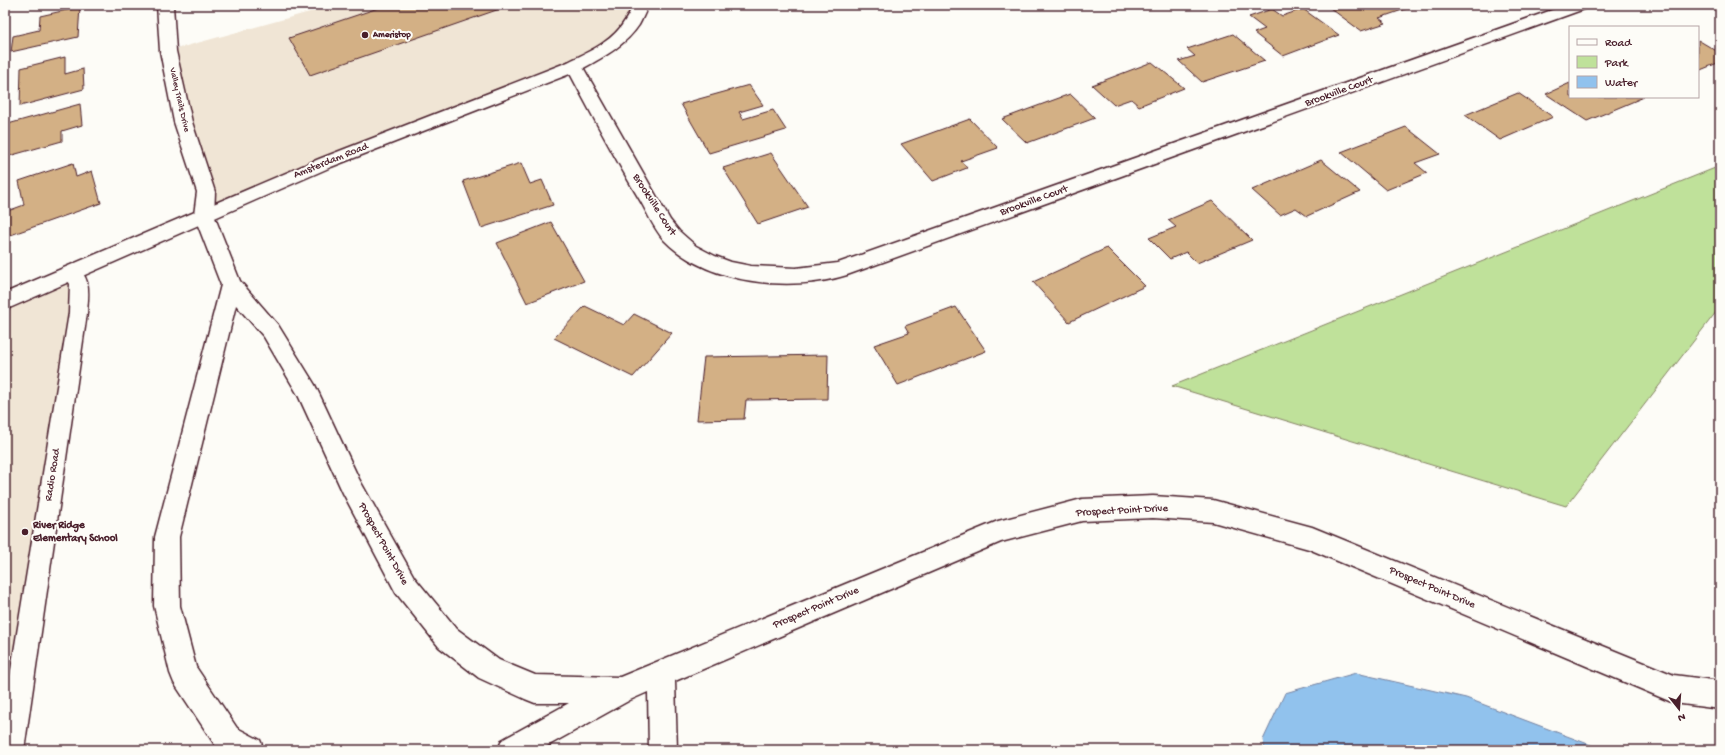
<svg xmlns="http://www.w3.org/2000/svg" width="1725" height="755" font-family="'Gochi Hand',sans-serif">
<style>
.built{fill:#f0e5d5}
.green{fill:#bfe19a;stroke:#848062}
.water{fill:#91c2ed;stroke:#75819f}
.building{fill:#d3b085;stroke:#4a1f2b}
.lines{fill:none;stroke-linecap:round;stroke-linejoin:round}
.service-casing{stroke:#4a1f2b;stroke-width:3}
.minor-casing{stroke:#4a1f2b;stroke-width:3}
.secondary-casing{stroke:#4a1f2b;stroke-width:3}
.service{fill:#fdfcf7;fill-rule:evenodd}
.minor{fill:#fdfcf7;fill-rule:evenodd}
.secondary{fill:#fdfcf7;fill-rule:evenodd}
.poi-dot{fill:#4a1f2b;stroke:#fdfcf7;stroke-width:1.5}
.labels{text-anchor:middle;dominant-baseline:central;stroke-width:4;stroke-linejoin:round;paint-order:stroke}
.far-poi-label{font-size:9px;font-weight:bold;fill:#4a1f2b;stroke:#fdfcf7;text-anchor:start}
.far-street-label{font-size:9px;fill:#4a1f2b;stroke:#fdfcf7}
.street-label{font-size:11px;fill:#4a1f2b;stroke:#fdfcf7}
.poi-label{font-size:11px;font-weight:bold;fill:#4a1f2b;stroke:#fdfcf7;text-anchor:start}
</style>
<rect width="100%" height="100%" fill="#fdfcf7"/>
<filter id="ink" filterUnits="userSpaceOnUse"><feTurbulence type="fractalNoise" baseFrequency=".025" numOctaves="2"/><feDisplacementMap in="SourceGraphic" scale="8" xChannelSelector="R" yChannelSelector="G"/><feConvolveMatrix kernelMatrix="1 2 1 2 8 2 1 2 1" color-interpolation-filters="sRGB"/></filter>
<g filter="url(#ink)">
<g class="built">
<polygon points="335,5 641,5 605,49 204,215 168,51"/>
<polygon points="72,274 79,283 5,750 5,302"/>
</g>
<polygon class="green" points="1720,166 1720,307 1566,506 1172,386"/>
<polygon class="water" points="1356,673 1466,698 1604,750 1265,750 1263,740 1285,693"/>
<g class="building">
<polygon points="387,5 511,5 310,75 289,38"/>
<polygon points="1326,5 1408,5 1411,7 1379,18 1386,23 1361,31"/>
<polygon points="80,7 78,37 11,52 13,36 39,30 40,16"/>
<polygon points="1272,9 1282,16 1303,9 1339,35 1283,56 1254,33 1265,29 1249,17"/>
<polygon points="1233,34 1265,61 1202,82 1179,61 1195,56 1187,49"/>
<polygon points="1698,40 1720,53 1720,62 1698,71"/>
<polygon points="65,57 65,74 83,69 84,89 20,106 21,68"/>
<polygon points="1152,62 1184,88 1139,106 1131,99 1114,105 1092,85"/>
<polygon points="1570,83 1570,97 1644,97 1587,121 1546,94"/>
<polygon points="749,85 763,105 739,112 743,119 773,110 786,130 709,153 681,104"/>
<polygon points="1518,93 1553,117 1500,140 1465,115"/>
<polygon points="1070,94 1095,118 1027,143 1002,119"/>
<polygon points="80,104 82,125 62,131 62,141 9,156 8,124"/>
<polygon points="970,119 998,148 961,161 967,168 933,181 901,144"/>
<polygon points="1406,127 1440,154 1415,163 1427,173 1386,190 1341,152"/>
<polygon points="771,153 808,207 758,224 723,168"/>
<polygon points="1321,160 1360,192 1307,216 1296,208 1280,215 1252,190"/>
<polygon points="73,163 76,177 92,171 101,203 5,237 5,212 24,205 19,181"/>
<polygon points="521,163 530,184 542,180 553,205 481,228 463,181"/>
<polygon points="1212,201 1252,240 1197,263 1186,252 1170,259 1149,238 1176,227 1168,220"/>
<polygon points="551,222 584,281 527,303 497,243"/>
<polygon points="1107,248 1145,286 1069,322 1033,282"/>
<polygon points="585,306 624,325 634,314 672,333 633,377 554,338"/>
<polygon points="956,307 986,351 898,385 874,345 909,333 905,326"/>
<polygon points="828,355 827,399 746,400 744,419 697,420 704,357"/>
</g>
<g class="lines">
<defs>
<path id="service" d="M72 267C93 273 88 296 87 313L24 750H5V707L69 313 70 284 63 274 65 269Z"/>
<g id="minor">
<polygon points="157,5 173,5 176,51 192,122 215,192 214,215 240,281 278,325 315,385 359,479 414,577 457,629 499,660 535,675 620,677 998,521 1082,499 1153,496 1213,500 1312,527 1674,675 1720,681 1720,709 1674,703 1309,549 1213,522 1153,518 1082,521 1001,542 675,681 677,750 649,750 648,692 630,700 540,750 498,750 502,740 569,703 535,703 525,699 479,678 439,647 396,593 343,493 298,395 264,337 236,305 179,537 180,606 196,667 237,728 260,740 264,750 221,750 217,748 174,683 170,673 154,606 155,537 221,285 194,215 197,192 174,122 160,51"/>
<path d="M1566 5H1589L1587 8 847 275C790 293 707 284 664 240 654 229 648 214 641 202 614 157 590 111 566 66L568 62 574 61 580 62 670 220 679 231 696 246 715 256 731 262 751 266 796 268 838 263Z"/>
</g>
<path id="secondary" d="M633 5H649C645 11 643 18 639 25 625 46 602 58 580 70L331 167 5 310V293L319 159 568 62C588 52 612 42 624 22 628 17 630 11 633 5Z"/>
</defs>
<use href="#service" class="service-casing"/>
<use href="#minor" class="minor-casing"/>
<use href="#secondary" class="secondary-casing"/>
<use href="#service" class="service"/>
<use href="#minor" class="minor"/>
<use href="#secondary" class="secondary"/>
</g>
</g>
<g class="poi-dot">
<circle cx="365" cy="35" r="4"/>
<circle cx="25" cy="532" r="4"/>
</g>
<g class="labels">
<g class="far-poi-label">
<text x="373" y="35">Ameristop</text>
</g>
<g class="far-street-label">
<text transform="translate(179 100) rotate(77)">Valley Trails Drive</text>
</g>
<g class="street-label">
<text transform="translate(1339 92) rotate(-20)">Brookville Court</text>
<text transform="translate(331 161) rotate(-22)">Amsterdam Road</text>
<text transform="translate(1034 201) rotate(-20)">Brookville Court</text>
<text transform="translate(654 205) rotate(57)">Brookville Court</text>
<text transform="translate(53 475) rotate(-81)">Radio Road</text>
<text transform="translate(1122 511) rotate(-3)">Prospect Point Drive</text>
<text transform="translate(383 544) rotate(61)">Prospect Point Drive</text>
<text transform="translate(1432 588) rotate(23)">Prospect Point Drive</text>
<text transform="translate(816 608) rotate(-23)">Prospect Point Drive</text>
</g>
<g class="poi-label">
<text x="33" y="526">River Ridge<tspan x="33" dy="13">Elementary School</tspan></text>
</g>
</g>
<rect width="1725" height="755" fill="none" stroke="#fdfcf7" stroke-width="20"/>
<rect x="10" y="10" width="1705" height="735" fill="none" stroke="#4a1f2b" stroke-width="1.5" filter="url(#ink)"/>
<rect x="1569" y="26" width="130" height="72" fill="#fdfcf7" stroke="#b5a4a5"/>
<rect x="1577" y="39" width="20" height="6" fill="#fdfcf7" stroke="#b5a4a5"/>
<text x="1605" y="46" font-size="12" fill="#4a1f2b">Road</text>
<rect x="1577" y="56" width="20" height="12" fill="#bfe19a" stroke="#b5a4a5"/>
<text x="1605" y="66" font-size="12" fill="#4a1f2b">Park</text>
<rect x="1577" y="76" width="20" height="12" fill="#91c2ed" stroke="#b5a4a5"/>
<text x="1605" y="86" font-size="12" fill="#4a1f2b">Water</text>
<g transform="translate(1679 709) rotate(163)" stroke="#fdfcf7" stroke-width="3" paint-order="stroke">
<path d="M0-3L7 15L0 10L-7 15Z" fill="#4a1f2b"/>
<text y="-6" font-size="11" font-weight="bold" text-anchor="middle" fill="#4a1f2b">N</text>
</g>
</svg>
